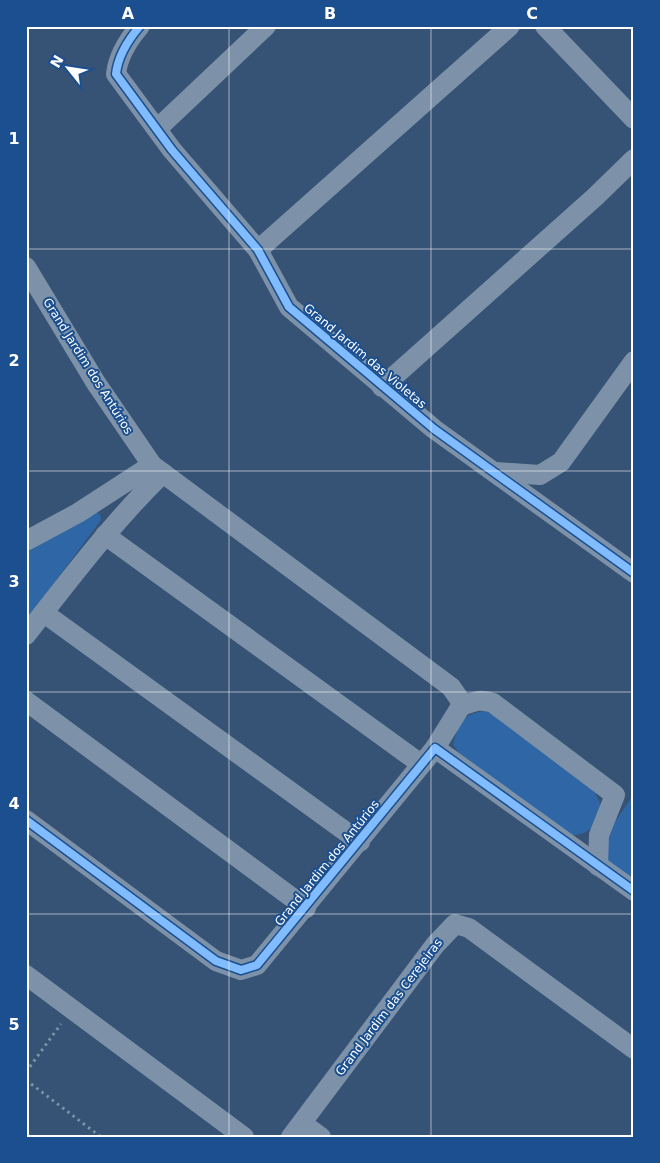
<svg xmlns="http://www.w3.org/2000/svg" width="660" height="1163" font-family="'DejaVu Sans',sans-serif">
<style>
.green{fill:#2f66a5}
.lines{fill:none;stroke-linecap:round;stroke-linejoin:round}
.path{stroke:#7d92a8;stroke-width:3;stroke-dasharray:2.5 4;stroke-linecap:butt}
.minor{stroke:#7d92a8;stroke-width:20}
.cycleway-casing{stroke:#1b4f8f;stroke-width:11}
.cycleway{stroke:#80bcff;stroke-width:8}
.grid{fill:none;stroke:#fff;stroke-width:1;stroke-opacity:0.55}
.labels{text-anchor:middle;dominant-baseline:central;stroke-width:4;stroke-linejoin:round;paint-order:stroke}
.street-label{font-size:12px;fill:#fff;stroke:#1b4f8f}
.neatline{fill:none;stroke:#fff;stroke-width:2}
.grid-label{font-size:16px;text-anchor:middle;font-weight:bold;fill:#fff}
</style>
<rect width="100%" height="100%" fill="#365274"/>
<g class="green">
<polygon points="94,511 100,514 101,520 26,621 26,553"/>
<path d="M485 711 494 715 595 792 602 808C594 828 589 836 566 835L458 752 453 744C458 725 463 713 485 711Z"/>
<polygon points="634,794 634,882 606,860 604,838"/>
</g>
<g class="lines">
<g class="path">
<polyline points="26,1072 61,1024"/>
<polyline points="26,1080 101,1137"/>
</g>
<g class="minor">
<path d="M140 26C128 40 118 55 116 74L172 150 258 250 289 307 434 429 634 573"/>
<polyline points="545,26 634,119"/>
<polyline points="157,129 266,26"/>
<polyline points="258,250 510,26"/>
<polyline points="26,267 96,383 152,465 451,687 460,700 461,706"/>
<polyline points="382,387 595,197 634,159"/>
<polyline points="495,472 540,475 561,462 634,361"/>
<polyline points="105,535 421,764"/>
<polyline points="26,541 78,513 152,465"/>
<polyline points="44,613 360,842"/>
<path d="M26 635C70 579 112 523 163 473"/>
<polyline points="26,701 306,908"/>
<path d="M461 706C473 702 481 698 493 703L615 795 599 835 598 866"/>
<polyline points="435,748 461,706"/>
<polyline points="26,820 216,961 241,970 257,965 435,748 634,891"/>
<polyline points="26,975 244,1137"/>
<polyline points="303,1124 321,1137"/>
<polyline points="291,1137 435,945 455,924 469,928 634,1049"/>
</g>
<defs>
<g id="cycleway">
<path d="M140 26C128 40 118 55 116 74L172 150 258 250 289 307 434 429 634 573"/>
<polyline points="26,820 216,961 241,970 257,965 435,748 634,891"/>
</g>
</defs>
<use href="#cycleway" class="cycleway-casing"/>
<use href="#cycleway" class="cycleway"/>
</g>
<path class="grid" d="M229 26V1137M431 26V1137M26 249H634M26 471H634M26 692H634M26 914H634"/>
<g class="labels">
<g class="street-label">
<text transform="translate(365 356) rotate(40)">Grand Jardim das Violetas</text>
<text transform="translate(88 366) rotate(58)">Grand Jardim dos Antúrios</text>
<text transform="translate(327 863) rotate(-51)">Grand Jardim dos Antúrios</text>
<text transform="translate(389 1007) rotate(-53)">Grand Jardim das Cerejeiras</text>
</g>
</g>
<rect width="660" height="1163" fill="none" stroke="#1b4f8f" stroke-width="55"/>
<g transform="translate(68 68) rotate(300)" stroke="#1b4f8f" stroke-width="4" paint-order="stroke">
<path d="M0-4L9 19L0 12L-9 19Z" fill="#ffffff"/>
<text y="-8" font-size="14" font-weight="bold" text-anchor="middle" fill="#ffffff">N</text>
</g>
<rect x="28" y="28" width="604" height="1108" class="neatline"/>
<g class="grid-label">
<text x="128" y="19">A</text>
<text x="330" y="19">B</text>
<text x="532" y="19">C</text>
<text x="14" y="144">1</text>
<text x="14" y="366">2</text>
<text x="14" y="587">3</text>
<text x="14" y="809">4</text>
<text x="14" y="1030">5</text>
</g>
</svg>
